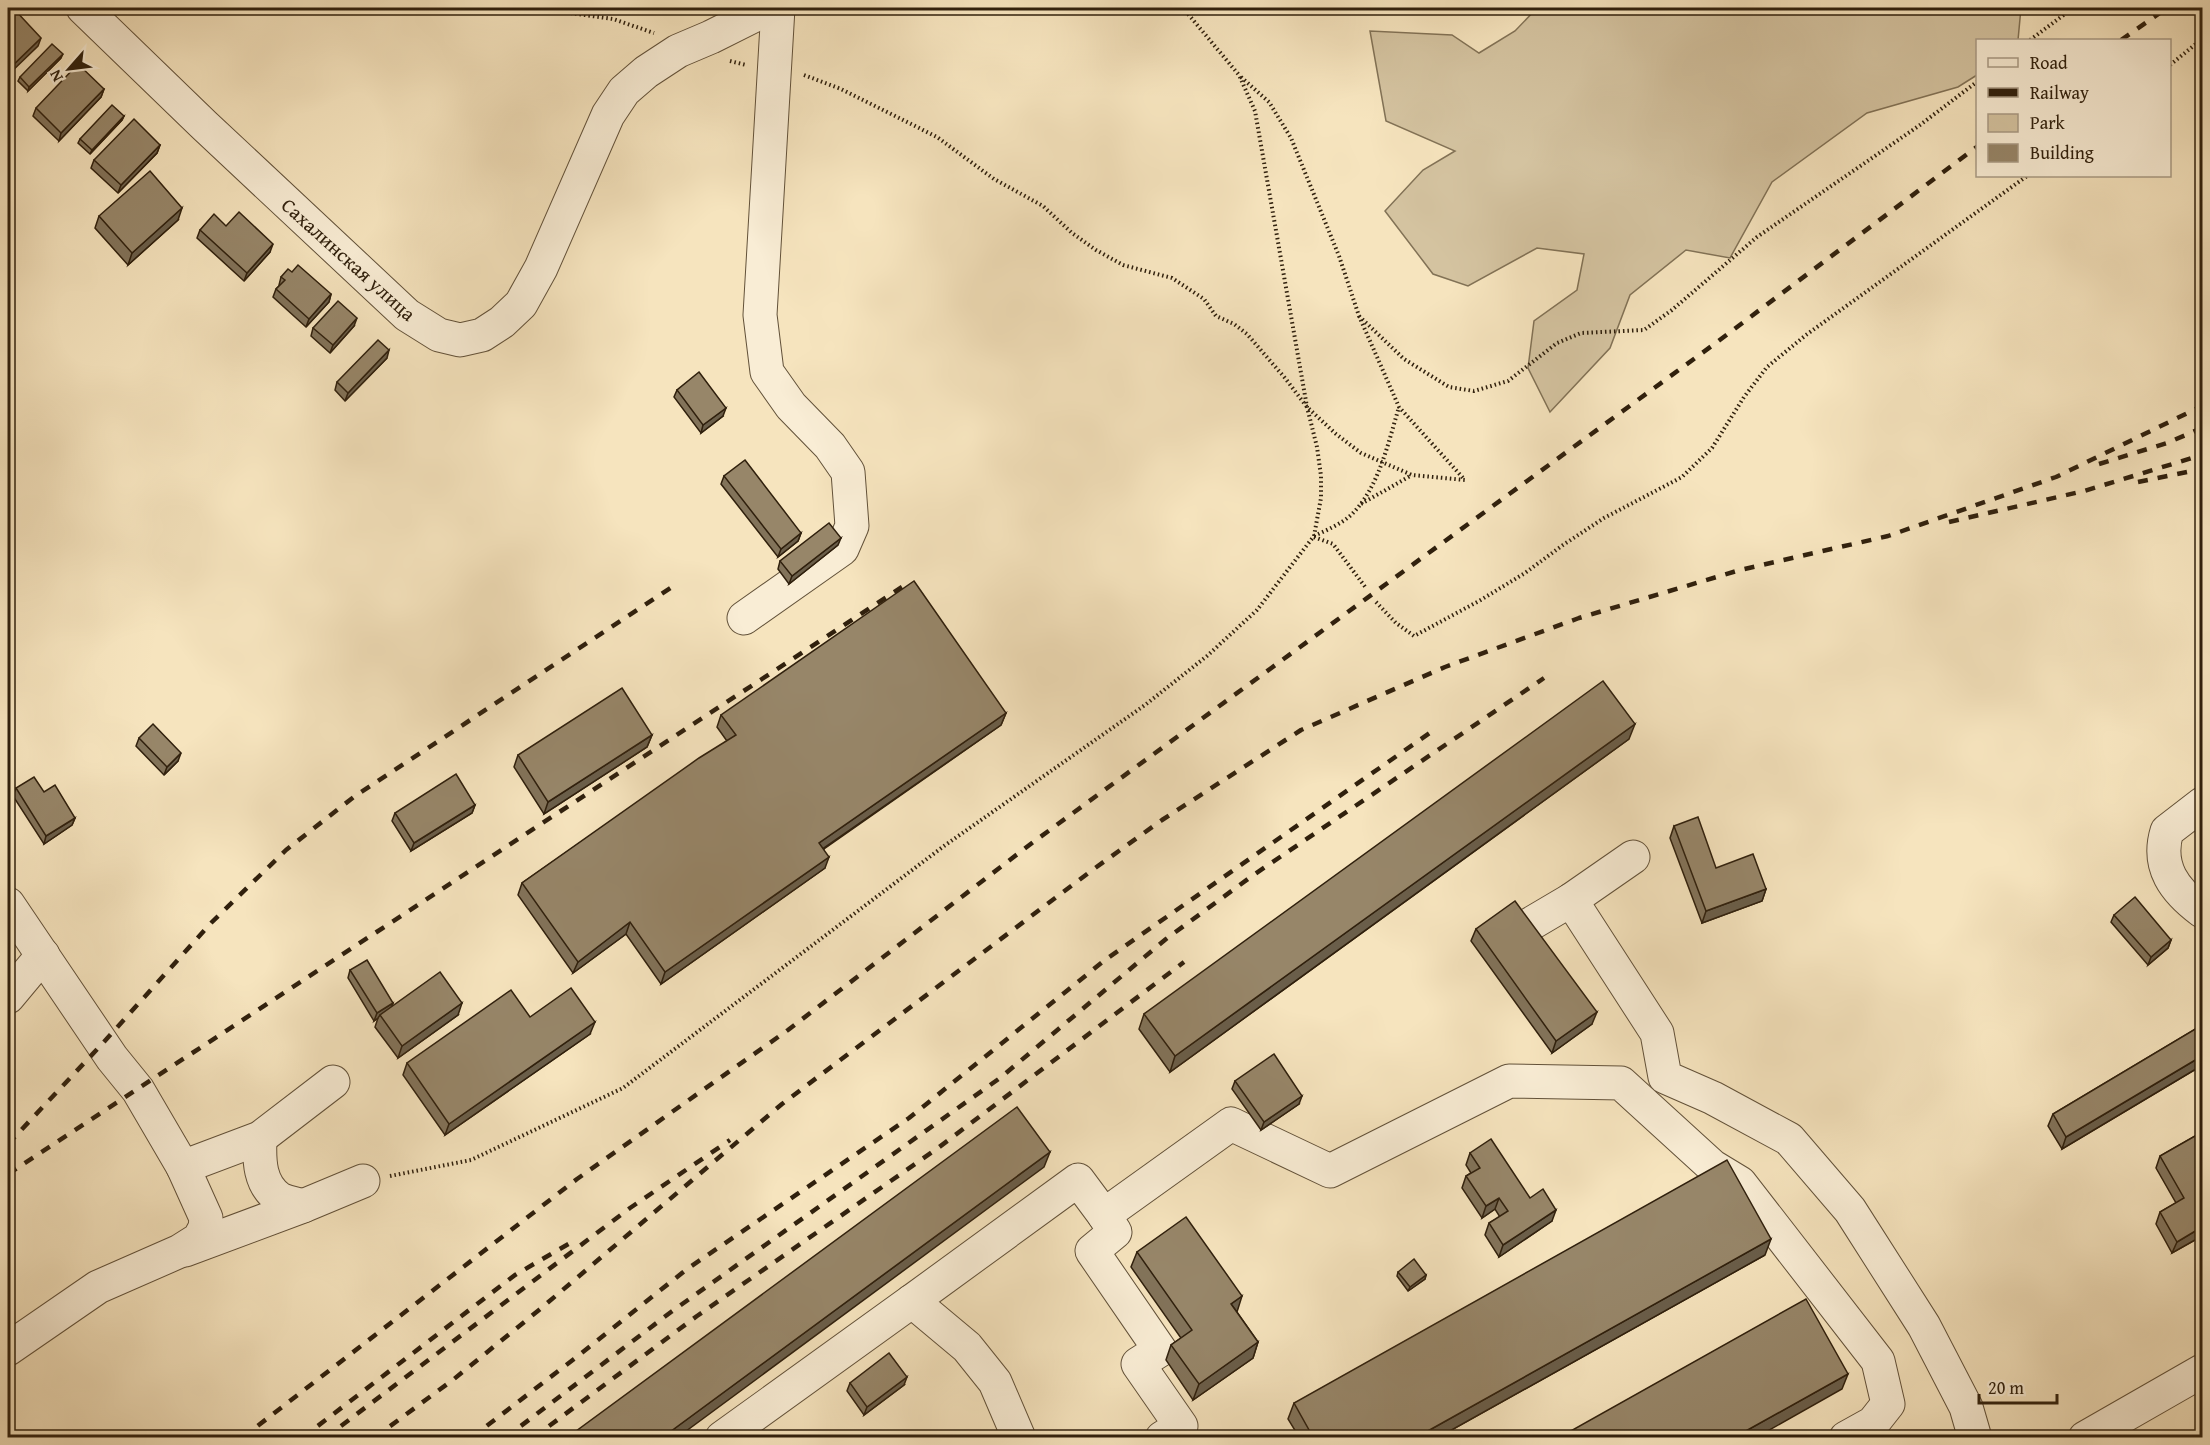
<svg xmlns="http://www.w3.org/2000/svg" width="2210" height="1445" font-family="'Gentium Book Plus',serif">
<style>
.green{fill:#d4c3a0;stroke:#827256;stroke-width:1.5}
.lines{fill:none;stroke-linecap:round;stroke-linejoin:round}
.minor-casing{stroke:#625139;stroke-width:35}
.path{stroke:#30200d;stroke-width:4;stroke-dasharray:1.5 3;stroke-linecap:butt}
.minor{stroke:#f9edd5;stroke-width:33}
.rail{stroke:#30200d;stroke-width:4.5;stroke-dasharray:10 10;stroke-linecap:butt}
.wall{fill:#82735a;stroke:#30200d;stroke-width:1.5}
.shaded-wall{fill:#6a5e4a;stroke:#30200d;stroke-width:1.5}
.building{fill:#978669;stroke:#30200d;stroke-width:1.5}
.labels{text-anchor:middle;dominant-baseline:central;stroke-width:4.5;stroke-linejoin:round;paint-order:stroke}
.street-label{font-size:20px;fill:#30200d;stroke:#f9edd5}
</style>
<rect width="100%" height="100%" fill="#f6e4be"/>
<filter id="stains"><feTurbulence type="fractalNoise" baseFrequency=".00333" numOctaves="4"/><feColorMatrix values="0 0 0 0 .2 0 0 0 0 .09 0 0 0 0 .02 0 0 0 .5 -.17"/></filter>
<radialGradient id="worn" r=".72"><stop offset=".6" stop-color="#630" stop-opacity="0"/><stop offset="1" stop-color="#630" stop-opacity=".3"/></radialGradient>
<polygon class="green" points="1537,8 2021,8 2018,40 1978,40 1977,75 1958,87 1867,113 1772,182 1730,258 1686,250 1630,295 1610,348 1550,412 1528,368 1534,321 1577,290 1584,254 1537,248 1468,286 1433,274 1385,211 1423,170 1455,151 1386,121 1370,31 1452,35 1479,53 1515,31"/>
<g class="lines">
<defs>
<g id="minor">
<polyline points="83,8 204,125 407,315 439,335 460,340 482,335 502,322 521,304 541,268 608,115 624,91 646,72 678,51 711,37 769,8"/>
<polyline points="744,618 842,549 852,526 848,472 830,446 791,406 767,372 760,315 778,8"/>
<path d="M2202 804 2167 831C2156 867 2175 891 2202 911"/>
<polyline points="1571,900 1657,1033 1665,1077 1713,1098 1789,1139 1850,1210 1924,1326 1966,1407 1975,1438"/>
<polyline points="8,904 112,1058 138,1090 183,1167 206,1218 205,1228 199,1239 180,1251 98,1287 8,1349"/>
<polyline points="1527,926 1571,900 1633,857"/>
<polyline points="8,997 43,955"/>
<path d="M260 1138C259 1160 259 1185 280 1199 286 1202 296 1204 303 1206"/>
<polyline points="183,1167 260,1138 333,1082"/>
<polyline points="1104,1215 1115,1232 1092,1251 1160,1350 1138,1364 1181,1426 1162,1438"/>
<polyline points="185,1250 303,1206 363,1181"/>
<polyline points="722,1438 912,1301"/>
<polyline points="1019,1438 995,1382 967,1347 912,1301 1078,1180 1104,1215 1231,1124 1330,1171 1509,1081 1621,1083 1712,1166 1740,1183 1878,1361 1888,1404 1873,1423 1846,1438"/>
<polyline points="2085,1438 2202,1371"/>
</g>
</defs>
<use href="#minor" class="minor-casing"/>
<g class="path">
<polyline points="535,8 613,19 654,33"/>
<polyline points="2030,40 2073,8"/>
<polyline points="730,61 746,65"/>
<polyline points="2170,65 2202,39"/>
<polyline points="804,75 841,89 937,137 994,179 1043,206 1072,233 1096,250 1123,265 1172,278 1204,299 1216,316 1234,324 1247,334 1285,378 1307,407 1336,434 1361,453 1412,475 1465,480"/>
<polyline points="1241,77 1269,102 1291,138 1339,256 1359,316 1399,407 1464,479"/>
<polyline points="1359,316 1404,359 1449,387 1474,391 1508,381 1557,343 1581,333 1644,330 1672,310 1757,237 1920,125 1978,81"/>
<polyline points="1361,504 1412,475"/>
<path d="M1314 536C1327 530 1341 524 1351 515 1379 488 1388 443 1399 407"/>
<polyline points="1314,537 1333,544 1366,588"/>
<polyline points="1376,602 1396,623 1414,636 1479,601 1525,573 1563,545 1604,518 1682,477 1712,448 1744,397 1767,367 1806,335 2027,176"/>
<polyline points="390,1176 471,1160 623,1088 944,846 1145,705 1207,656 1257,610 1314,536 1321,498 1321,476 1317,447 1307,407 1255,111 1239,75 1183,8"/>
</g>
<use href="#minor" class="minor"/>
<g class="rail">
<polyline points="2121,40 2167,8"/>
<polyline points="2099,464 2167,443 2202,428"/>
<polyline points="2138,482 2202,469"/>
<polyline points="1949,522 2084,491 2202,455"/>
<polyline points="8,1144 103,1043 211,923 286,850 355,796 672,587"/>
<polyline points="8,1174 902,587"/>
<polyline points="242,1438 577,1179 788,1030 1032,843 1713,345 1978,146"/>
<polyline points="302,1438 515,1275 577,1239"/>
<polyline points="325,1438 630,1208 730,1140"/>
<polyline points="374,1438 454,1379 539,1310 782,1104 1091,871 1162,820 1301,730 1445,667 1579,618 1740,570 1888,536 2056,477 2202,406"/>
<polyline points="471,1438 574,1359 687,1269 909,1118 1105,960 1431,732"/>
<polyline points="505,1438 671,1312 1000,1078 1166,939 1252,876 1544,678"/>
<polyline points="533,1438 697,1316 938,1148 1184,962"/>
</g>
</g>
<g class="wall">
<polygon points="61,58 28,91 18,81 20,77"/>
<polygon points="104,89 101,97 59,141 33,116 36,108"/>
<polygon points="124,116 122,120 90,154 78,143 80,139"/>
<polygon points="160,145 157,153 118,193 91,168 94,160"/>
<polygon points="99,216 178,220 128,265 95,228"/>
<polygon points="226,226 270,252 244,281 197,238 200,230"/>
<polygon points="292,272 331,294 329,302 306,327 273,297 276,289 279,286 279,285 281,277"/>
<polygon points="354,326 330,353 311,336 313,328"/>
<polygon points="387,358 345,401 335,390 337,382"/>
<polygon points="677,390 723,416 701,433 674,397"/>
<polygon points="724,476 801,533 798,541 778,557 721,484"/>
<polygon points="838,545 789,584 778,569 780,561"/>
<polygon points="1006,713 1001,725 824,849 825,868 661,984 626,934 573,973 518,895 522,883 727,741 717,727 721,715"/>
<polygon points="652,735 647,747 544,814 514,767 518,755"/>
<polygon points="139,738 178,761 164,775 136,746"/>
<polygon points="1629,739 1170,1072 1139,1029 1144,1014"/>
<polygon points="16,788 75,818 72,825 44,844 13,796"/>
<polygon points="475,805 472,813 411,851 392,821 395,813"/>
<polygon points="1674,826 1716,868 1766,889 1762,901 1702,923 1670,838"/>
<polygon points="2114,915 2171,940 2168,948 2148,965 2111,922"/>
<polygon points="1476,929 1592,1024 1552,1053 1471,941"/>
<polygon points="350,970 393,1003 392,1006 458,1015 398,1058 375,1027 378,1018 374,1021 348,978"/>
<polygon points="530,1017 590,1034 445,1135 403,1075 407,1063"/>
<polygon points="2202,1025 2202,1068 2201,1066 2062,1149 2048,1126 2053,1114"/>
<polygon points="1235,1081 1299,1104 1261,1130 1232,1089"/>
<polygon points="2202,1132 2202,1236 2172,1253 2156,1224 2160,1212 2176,1203 2156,1168 2160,1156"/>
<polygon points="1470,1153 1530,1198 1552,1221 1499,1257 1485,1235 1489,1223 1500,1217 1495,1209 1482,1218 1462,1188 1466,1176 1471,1173 1466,1165"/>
<polygon points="1137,1252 1237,1312 1258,1342 1253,1358 1193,1400 1166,1360 1171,1345 1181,1338 1131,1267"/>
<polygon points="1765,1255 1439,1437 1299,1437 1288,1419 1294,1403"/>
<polygon points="1398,1272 1426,1275 1425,1279 1408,1291 1397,1276"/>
<polygon points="850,1383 904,1385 864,1415 847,1391"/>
</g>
<g class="shaded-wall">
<polygon points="41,38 38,46 8,75 8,70"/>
<polygon points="63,54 61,58 28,91 29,87"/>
<polygon points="104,89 101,97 59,141 61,133"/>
<polygon points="124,116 122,120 90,154 92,150"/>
<polygon points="160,145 157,153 118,193 121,185"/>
<polygon points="182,208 178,220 128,265 132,253"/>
<polygon points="273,244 270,252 244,281 247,273"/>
<polygon points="331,294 329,302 306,327 309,319"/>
<polygon points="357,318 354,326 330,353 333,345"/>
<polygon points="389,350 387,358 345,401 348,393"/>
<polygon points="726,408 723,416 701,433 703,425"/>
<polygon points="801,533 798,541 778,557 781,549"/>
<polygon points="841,538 838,545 789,584 792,576"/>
<polygon points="1006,713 1001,725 815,854 819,843"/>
<polygon points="1635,724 1629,739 1170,1072 1175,1056"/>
<polygon points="652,735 647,747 544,814 548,802"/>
<polygon points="181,753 178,761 164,775 167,767"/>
<polygon points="475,805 472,813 411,851 414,843"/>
<polygon points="75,818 72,825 44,844 46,836"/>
<polygon points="829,857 825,868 661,984 665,972"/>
<polygon points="1766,889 1762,901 1702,923 1706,911"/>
<polygon points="630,922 626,934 573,973 578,962"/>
<polygon points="2171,940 2168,948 2148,965 2151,957"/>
<polygon points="393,1003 390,1011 380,1015 378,1018 374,1021 377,1013"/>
<polygon points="462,1003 458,1015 398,1058 402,1046"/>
<polygon points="1597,1012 1592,1024 1552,1053 1556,1041"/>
<polygon points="595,1022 590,1034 445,1135 449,1124"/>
<polygon points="2202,1056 2202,1062 2201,1066 2062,1149 2066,1137"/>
<polygon points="1302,1096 1299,1104 1261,1130 1264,1122"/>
<polygon points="1050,1152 1044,1167 678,1437 663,1437"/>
<polygon points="1499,1198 1495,1209 1482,1218 1486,1206"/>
<polygon points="1556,1210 1552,1221 1499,1257 1503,1245"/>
<polygon points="2202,1227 2202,1236 2172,1253 2177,1242"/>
<polygon points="1771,1239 1765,1255 1439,1437 1417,1437"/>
<polygon points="1426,1275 1425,1279 1408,1291 1410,1287"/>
<polygon points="1242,1296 1237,1312 1231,1304"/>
<polygon points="1258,1342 1253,1358 1193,1400 1199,1384"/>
<polygon points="1848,1374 1842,1389 1757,1437 1735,1437"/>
<polygon points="907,1377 904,1385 864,1415 867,1407"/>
</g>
<g class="building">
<polygon points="14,9 41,38 8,70 8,15"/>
<polygon points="52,44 63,54 29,87 20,77"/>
<polygon points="78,64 104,89 61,133 36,108"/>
<polygon points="112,105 124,116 92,150 80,139"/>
<polygon points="134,119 160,145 121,185 94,160"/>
<polygon points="150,171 182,208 132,253 99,216"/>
<polygon points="239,212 273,244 247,273 200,230 214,214 226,226"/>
<polygon points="298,265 331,294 309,319 276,289 285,280 281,277 288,269 292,272"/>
<polygon points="338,301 357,318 333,345 313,328"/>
<polygon points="378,340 389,350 348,393 337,382"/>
<polygon points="699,372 726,408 703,425 677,390"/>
<polygon points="745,460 801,533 781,549 724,476"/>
<polygon points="829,523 841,538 792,576 780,561"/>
<polygon points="914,581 1006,713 819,843 829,857 665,972 630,922 578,962 522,883 699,758 736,735 721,715"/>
<polygon points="1603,681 1635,724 1175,1056 1144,1014"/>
<polygon points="622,688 652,735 548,802 518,755"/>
<polygon points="153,724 181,753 167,767 139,738"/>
<polygon points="456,774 475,805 414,843 395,813"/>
<polygon points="34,777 44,792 55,785 75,818 46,836 16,788"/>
<polygon points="1698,817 1716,868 1753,854 1766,889 1706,911 1674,826"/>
<polygon points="2135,897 2171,940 2151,957 2114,915"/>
<polygon points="1515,901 1597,1012 1556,1041 1476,929"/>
<polygon points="367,960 393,1003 377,1013 350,970"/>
<polygon points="440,972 462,1003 402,1046 380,1015"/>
<polygon points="571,988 595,1022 449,1124 407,1063 511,990 530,1017"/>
<polygon points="2202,1025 2202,1056 2066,1137 2053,1114"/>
<polygon points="1274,1054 1302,1096 1264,1122 1235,1081"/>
<polygon points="1017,1107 1050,1152 663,1437 568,1437"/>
<polygon points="2202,1132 2202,1227 2177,1242 2160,1212 2184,1198 2160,1156"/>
<polygon points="1491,1139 1530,1198 1543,1189 1556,1210 1503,1245 1489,1223 1508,1211 1499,1198 1486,1206 1466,1176 1480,1168 1470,1153"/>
<polygon points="1727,1160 1771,1239 1417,1437 1313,1437 1294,1403"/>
<polygon points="1186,1217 1242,1296 1231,1304 1258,1342 1199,1384 1171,1345 1192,1330 1137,1252"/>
<polygon points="1414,1259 1426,1275 1410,1287 1398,1272"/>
<polygon points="1806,1299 1848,1374 1735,1437 1560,1437"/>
<polygon points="889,1353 907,1377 867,1407 850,1383"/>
<polygon points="851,1432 855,1437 843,1437"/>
</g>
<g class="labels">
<g class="street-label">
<text transform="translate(349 259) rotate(42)">Сахалинская улица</text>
</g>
</g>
<rect width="2210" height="1445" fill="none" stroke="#f6e4be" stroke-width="30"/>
<rect x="9" y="9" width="2192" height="1427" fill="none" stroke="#30200d" stroke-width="3"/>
<rect x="15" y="15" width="2180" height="1415" fill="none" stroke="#30200d" stroke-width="1.5"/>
<rect x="1976" y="39" width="195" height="138" fill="#f9edd5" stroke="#a99b85" stroke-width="1.5"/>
<rect x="1988" y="58" width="30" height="9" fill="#f9edd5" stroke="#a99b85" stroke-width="1.5"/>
<text x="2030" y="69" font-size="18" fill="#30200d">Road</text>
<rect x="1988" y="88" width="30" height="9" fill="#30200d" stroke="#a99b85" stroke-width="1.5"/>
<text x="2030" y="99" font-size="18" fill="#30200d">Railway</text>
<rect x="1988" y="114" width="30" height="18" fill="#d4c3a0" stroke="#a99b85" stroke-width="1.5"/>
<text x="2030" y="129" font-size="18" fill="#30200d">Park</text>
<rect x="1988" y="144" width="30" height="18" fill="#978669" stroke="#a99b85" stroke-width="1.5"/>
<text x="2030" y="159" font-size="18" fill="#30200d">Building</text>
<g transform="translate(69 69) rotate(242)" stroke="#f9edd5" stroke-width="4.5" paint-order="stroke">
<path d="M0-4.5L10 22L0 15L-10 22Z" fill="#30200d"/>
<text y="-9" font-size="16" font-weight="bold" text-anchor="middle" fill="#30200d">N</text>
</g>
<path d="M1979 1394v9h78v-9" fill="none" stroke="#30200d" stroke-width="3"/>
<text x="1988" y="1394" font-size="18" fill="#30200d" stroke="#f9edd5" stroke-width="4.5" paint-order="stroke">20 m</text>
<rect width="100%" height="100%" filter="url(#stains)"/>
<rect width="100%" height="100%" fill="url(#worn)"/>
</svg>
